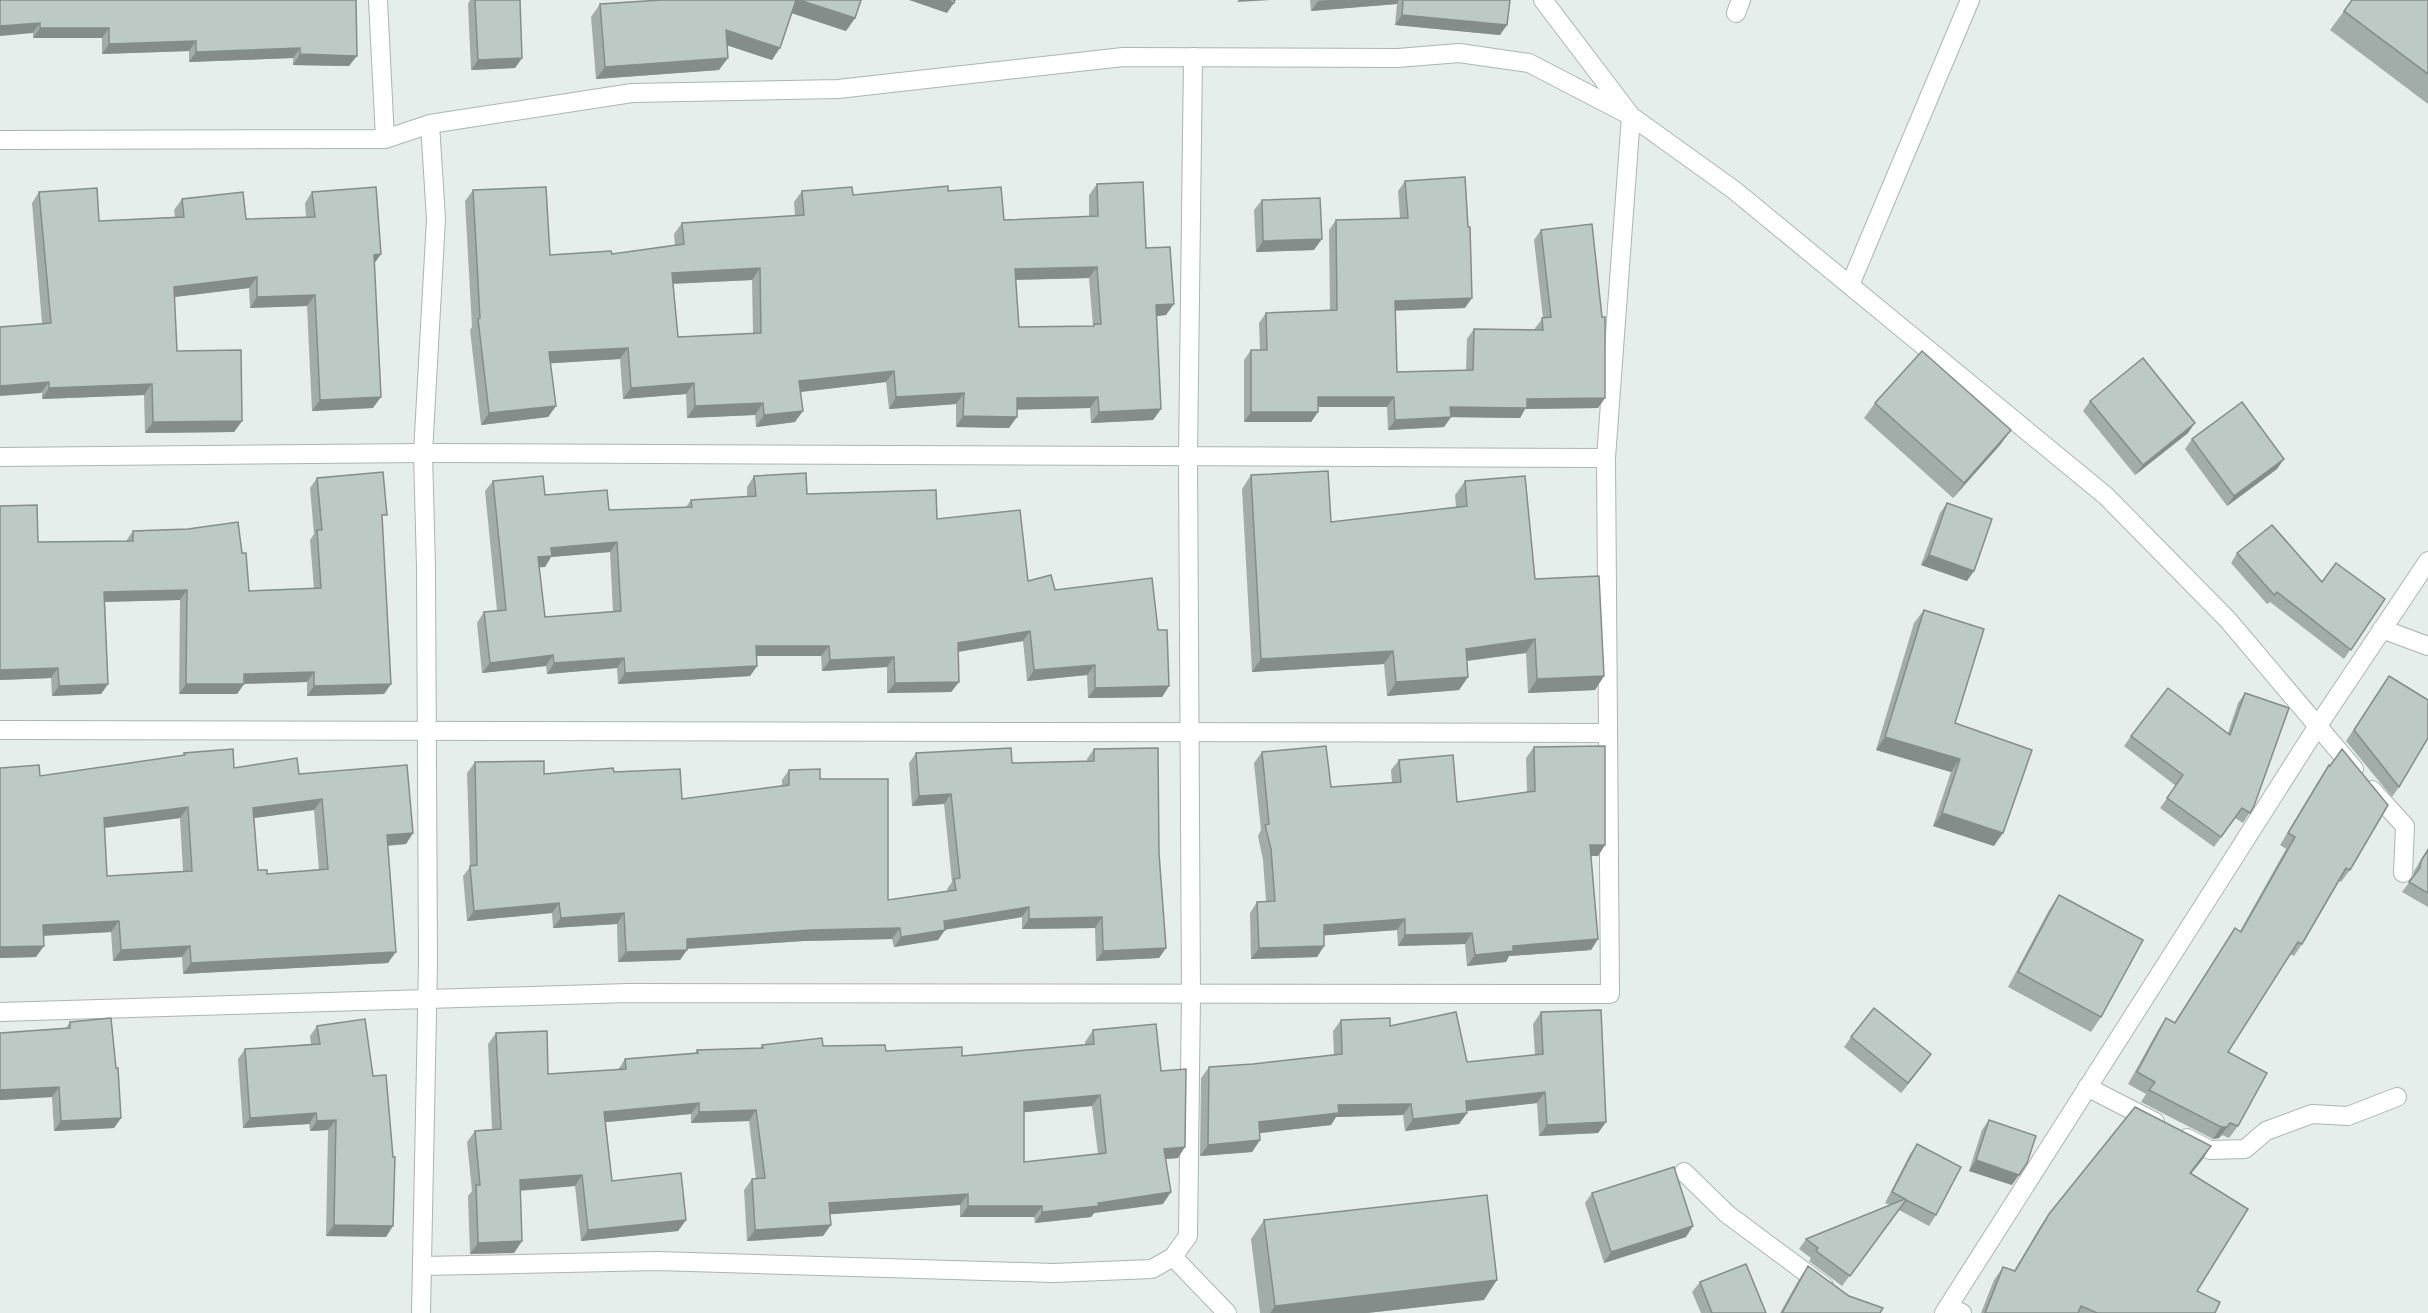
<svg xmlns="http://www.w3.org/2000/svg" width="2428" height="1313" font-family="Inter,sans-serif">
<style>
.lines{fill:none;stroke-linecap:round;stroke-linejoin:round}
.service-casing{stroke:#a9b6b2;stroke-width:20}
.minor-casing{stroke:#a9b6b2;stroke-width:20}
.tertiary-casing{stroke:#a9b6b2;stroke-width:20}
.service{stroke:#fff;stroke-width:18}
.minor{stroke:#fff;stroke-width:18}
.tertiary{stroke:#fff;stroke-width:18}
.wall{fill:#a2ada9;fill-rule:evenodd}
.shaded-wall{fill:#848d89}
.building{fill:#bcc9c4;stroke:#848d89;stroke-width:1.5;fill-rule:evenodd}
</style>
<rect width="100%" height="100%" fill="#e6eeeb"/>
<g class="lines">
<defs>
<polyline id="service" points="1948,1307 1962,1313"/>
<g id="minor">
<polyline points="378,0 385,139"/>
<polyline points="1736,13 1741,0"/>
<polyline points="0,140 385,139 430,124 632,93 838,89 1123,57 1398,58 1459,53 1529,63 1631,116 1734,190 2106,496 2228,620 2354,769"/>
<polyline points="1850,285 1970,0"/>
<polyline points="0,457 423,453 1606,458"/>
<polyline points="2382,629 2428,646"/>
<polyline points="0,730 1608,733"/>
<polyline points="2372,790 2405,826 2403,873"/>
<polyline points="0,1012 628,993 1610,994 1606,458 1631,116 1543,0"/>
<polyline points="2087,1087 2155,1122"/>
<polyline points="2187,1138 2210,1150 2245,1149 2266,1131 2312,1114 2348,1116 2397,1097"/>
<polyline points="1684,1172 1727,1214 1824,1286"/>
<polyline points="1173,1257 1227,1313"/>
<polyline points="422,1266 657,1261 1054,1273 1152,1269 1173,1257 1188,1236 1191,994 1188,456 1193,57"/>
<polyline points="421,1313 428,963 426,567 423,453 436,219 430,124"/>
</g>
<polyline id="tertiary" points="1944,1313 2319,724 2428,561"/>
</defs>
<use href="#service" class="service-casing"/>
<use href="#minor" class="minor-casing"/>
<use href="#tertiary" class="tertiary-casing"/>
<use href="#service" class="service"/>
<use href="#minor" class="minor"/>
<use href="#tertiary" class="tertiary"/>
</g>
<g class="wall">
<polygon points="0,0 356,0 349,66 293,65 293,58 189,62 189,51 102,54 102,38 33,38 33,33"/>
<polygon points="470,0 475,0 522,58 515,68 471,70 468,4"/>
<polygon points="661,0 855,18 846,31 792,13 772,60 727,45 719,70 596,79 591,17 600,4"/>
<polygon points="1310,0 1510,0 1500,35 1395,25 1397,4 1311,11"/>
<polygon points="2352,0 2428,0 2428,104 2330,30"/>
<polygon points="1405,181 1465,308 1395,310 1397,372 1466,370 1467,339 1474,329 1535,330 1535,328 1543,318 1534,240 1541,230 1605,398 1598,408 1525,409 1520,418 1451,417 1444,427 1388,430 1387,407 1318,407 1318,412 1311,422 1244,422 1244,360 1251,350 1260,350 1259,323 1266,313 1330,311 1329,230 1336,220 1400,218 1398,191"/>
<path d="M1097 184 1146 248 1166 315 1156 316 1161 409 1153 420 1091 423 1090 408 1017 409 1009 428 956 427V404L889 409 886 382 801 392 795 422 756 427 755 415 687 418 686 394 623 399 620 359 550 363 556 406 548 417 481 425 470 330 472 327 465 201 473 190 550 255 612 254 675 246 674 234 682 223 795 216 794 202 802 191 853 195 948 191 1004 220 1089 216V195ZM1089 278 1093 326 1019 327 1015 280ZM752 280 753 333 678 337 673 284Z"/>
<polygon points="39,192 99,221 175,217 174,210 182,199 246,219 306,217 305,203 312,192 381,254 374,264 373,408 312,411 307,306 250,308 249,288 174,297 177,351 242,421 234,432 145,433 144,395 42,399 42,323 32,203"/>
<polygon points="1262,200 1314,250 1256,252 1254,210"/>
<polygon points="2090,401 2188,433 2135,475 2083,411"/>
<polygon points="1875,403 2011,430 2000,445 1953,498 1864,418"/>
<polygon points="2192,439 2277,469 2227,506 2185,449"/>
<polygon points="1251,475 1331,522 1456,507 1455,495 1465,481 1604,676 1595,690 1528,693 1526,653 1467,661 1468,677 1459,690 1387,696 1384,664 1252,672 1242,489"/>
<path d="M754 476 807 494 937 519 1028 581 1158 630 1169 686 1162 697 1088 698 1087 675 1027 681 1023 641 958 652 959 682 951 692 887 693V667L822 671 821 656H756L757 666 750 676 618 684 617 668 547 674 546 666 482 673 477 623 484 612 497 611 485 491 493 481 545 495 609 510 686 507 691 500 747 497V487ZM610 552 613 612 545 617 539 567H545L551 557Z"/>
<polygon points="317,478 382,521 391,684 384,694 307,696 307,682 244,684 237,694 179,694 180,600 105,602 108,684 101,694 52,696 51,678 0,680 0,506 38,542 126,541 133,531 242,553 249,591 314,589 310,540 314,534 310,488"/>
<polygon points="1947,503 1967,581 1921,565 1940,513"/>
<polygon points="2237,553 2322,582 2385,599 2344,659 2270,602 2267,604 2231,563"/>
<polygon points="1924,610 1955,723 1994,846 1933,826 1951,772 1876,750 1914,623"/>
<polygon points="2389,676 2399,787 2392,797 2346,741"/>
<polygon points="2245,693 2254,806 2243,823 2235,818 2214,847 2160,808 2176,786 2124,746 2131,736 2228,733 2238,703"/>
<polygon points="1534,747 1605,845 1598,856 1591,856 1598,939 1591,950 1509,956 1506,962 1467,966 1465,944 1398,946 1397,930 1324,935 1324,946 1317,957 1251,959 1250,913 1257,902 1266,901 1263,860 1258,836 1261,830 1254,763 1262,752 1331,787 1392,783 1391,770 1399,760 1457,802 1527,792 1526,758"/>
<polygon points="1094,749 1159,853 1166,948 1159,958 1096,961 1095,928 1022,929 1022,917 945,930 938,940 894,947 892,939 804,941 687,949 680,960 618,962 617,924 553,928 552,913 467,921 463,876 470,867 467,773 475,762 544,774 614,772 682,799 782,786 782,780 789,770 820,779 888,900 948,891 947,889 952,882 944,804 912,806 909,763 916,753 1012,763 1087,761 1087,759"/>
<polygon points="2342,749 2350,870 2341,882 2339,881 2302,944 2294,956 2290,954 2228,1052 2238,1126 2229,1138 2222,1135 2219,1138 2213,1139 2141,1102 2146,1094 2128,1084 2158,1030 2166,1018 2174,1023 2235,928 2240,931 2286,849 2280,845 2321,777 2329,765 2330,766"/>
<path d="M184 753 234 768 299 774 413 833 406 844 388 846V963L183 974 182 957 113 961 111 932 43 936 36 957 0 958V768L40 776 182 756ZM314 810 319 870 267 874 258 870 254 818ZM180 818 183 871 107 876 104 828Z"/>
<polygon points="2428,848 2428,907 2402,892 2413,877 2414,871"/>
<polygon points="2059,895 2101,1017 2091,1032 2008,987 2049,910"/>
<polygon points="1541,1012 1606,1122 1598,1133 1539,1136 1537,1103 1467,1111 1467,1113 1459,1124 1405,1131 1403,1115 1336,1117 1331,1125 1260,1133 1260,1140 1252,1152 1200,1156 1201,1078 1209,1067 1253,1064 1334,1055 1333,1031 1341,1020 1390,1026 1467,1062 1535,1055 1533,1024"/>
<polygon points="70,1022 121,1118 114,1128 54,1131 52,1097 0,1100 0,1033 66,1028"/>
<polygon points="317,1026 386,1237 326,1236 328,1130 310,1131 309,1124 243,1128 238,1059 245,1049 311,1044 310,1036"/>
<path d="M1093 1030 1161 1071 1178 1158 1166 1159 1163 1204 1094 1213 1091 1217 1035 1223 1034 1217H960V1205L830 1214 823 1236 747 1241 744 1190 752 1179H756L749 1121 691 1123V1114L606 1122 612 1181 686 1220 678 1231 581 1241 575 1186 520 1191 522 1241 514 1253 470 1254 468 1196 472 1191 467 1142 475 1131 492 1129 488 1044 496 1033 548 1074 618 1070 625 1059 695 1053 697 1050 760 1048 762 1045 823 1046 962 1056 1085 1045V1042ZM1092 1106 1098 1154 1024 1162V1112Z"/>
<polygon points="1851,1037 1931,1054 1901,1093 1844,1047"/>
<polygon points="1989,1120 2012,1185 1969,1171 1982,1130"/>
<polygon points="1917,1144 1936,1215 1929,1226 1899,1210 1842,1286 1809,1261 1811,1258 1799,1249 1806,1239 1890,1205 1885,1203 1910,1154"/>
<polygon points="2211,1146 2191,1173 2197,1291 2215,1313 1981,1313 1994,1280 2003,1267 2014,1271 2040,1227 2049,1214"/>
<polygon points="1592,1193 1686,1237 1604,1263 1585,1203"/>
<polygon points="1264,1220 1484,1300 1367,1313 1260,1313 1251,1239"/>
<polygon points="1808,1266 1849,1296 1880,1313 1780,1313 1798,1281"/>
<polygon points="1700,1282 1766,1313 1701,1313 1692,1292"/>
</g>
<g class="shaded-wall">
<polygon points="796,0 799,0 855,18 846,31 788,12"/>
<polygon points="909,0 945,0 954,3 947,13"/>
<polygon points="1239,0 1271,0 1237,2"/>
<polygon points="1328,0 1399,0 1397,4 1311,11 1318,1"/>
<polygon points="1402,15 1507,25 1500,35 1395,25"/>
<polygon points="40,23 33,33 0,36 0,26"/>
<polygon points="40,28 109,28 102,38 33,38"/>
<polygon points="726,30 780,48 772,60 717,42"/>
<polygon points="196,41 189,51 102,54 109,44"/>
<polygon points="300,48 293,58 189,62 196,52"/>
<polygon points="300,54 357,56 349,66 293,65"/>
<polygon points="522,58 515,68 471,70 478,60"/>
<polygon points="728,58 719,70 596,79 605,67"/>
<polygon points="1322,239 1314,250 1256,252 1263,241"/>
<polygon points="381,254 373,265 374,255"/>
<polygon points="1097,267 1089,278 1007,280 1015,269"/>
<polygon points="760,268 752,280 664,284 672,273"/>
<polygon points="257,277 249,288 166,298 174,287"/>
<polygon points="315,295 307,306 250,308 257,297"/>
<polygon points="1472,298 1465,308 1388,311 1395,301"/>
<polygon points="1174,304 1166,315 1148,317 1156,305"/>
<polygon points="628,348 620,359 541,364 549,352"/>
<polygon points="894,371 886,382 791,393 799,381"/>
<polygon points="49,382 41,393 0,396 0,386"/>
<polygon points="694,383 686,394 623,399 631,388"/>
<polygon points="152,384 144,395 42,399 49,388"/>
<polygon points="964,393 956,404 889,409 896,397"/>
<polygon points="381,397 373,408 312,411 320,400"/>
<polygon points="1098,397 1090,408 1009,410 1017,398"/>
<polygon points="1318,397 1394,397 1387,407 1311,407"/>
<polygon points="1605,398 1598,408 1525,409 1520,418 1443,417 1450,407 1527,399"/>
<polygon points="763,403 755,415 687,418 695,406"/>
<polygon points="556,406 548,417 481,425 489,413"/>
<polygon points="1161,409 1153,420 1091,423 1099,412"/>
<polygon points="803,411 795,422 756,427 764,415"/>
<polygon points="1251,412 1318,412 1311,422 1244,422"/>
<polygon points="963,416 1017,417 1009,428 956,427"/>
<polygon points="1451,417 1444,427 1388,430 1395,420"/>
<polygon points="242,421 234,432 145,433 153,422"/>
<polygon points="2195,423 2188,433 2135,475 2143,465"/>
<polygon points="2011,430 2000,445 1953,498 1964,483"/>
<polygon points="2284,459 2277,469 2227,506 2234,496"/>
<polygon points="617,542 610,552 551,557 545,567 530,568 538,557 551,548"/>
<polygon points="1929,555 1974,571 1967,581 1921,565"/>
<polygon points="187,590 180,600 97,602 104,592"/>
<polygon points="1030,631 1023,641 950,653 958,643"/>
<polygon points="1535,639 1526,653 1457,662 1466,649"/>
<polygon points="756,646 829,646 821,656 748,656"/>
<polygon points="1393,651 1384,664 1252,672 1261,659"/>
<polygon points="553,655 546,666 482,673 490,663"/>
<polygon points="894,657 887,667 822,671 830,660"/>
<polygon points="624,658 617,668 547,674 554,663"/>
<polygon points="1095,665 1087,675 1027,681 1034,670"/>
<polygon points="757,666 750,676 618,684 625,673"/>
<polygon points="58,668 51,678 0,680 0,670"/>
<polygon points="314,672 307,682 238,684 244,684 237,694 179,694 186,684 244,674"/>
<polygon points="1604,676 1595,690 1528,693 1537,679"/>
<polygon points="1468,677 1459,690 1387,696 1396,682"/>
<polygon points="959,682 951,692 887,693 895,683"/>
<polygon points="108,684 101,694 52,696 59,686"/>
<polygon points="391,684 384,694 307,696 314,686"/>
<polygon points="1169,686 1162,697 1088,698 1095,688"/>
<polygon points="1885,737 1960,759 1951,772 1876,750"/>
<polygon points="951,794 944,804 912,806 919,796"/>
<polygon points="322,799 314,810 246,819 253,808"/>
<polygon points="188,807 180,818 96,829 104,818"/>
<polygon points="1942,813 2003,833 1994,846 1933,826"/>
<polygon points="413,833 406,844 379,846 387,835"/>
<polygon points="1590,845 1605,845 1598,856 1583,856"/>
<polygon points="559,903 552,913 467,921 474,911"/>
<polygon points="1029,907 1022,917 941,930 945,930 938,940 894,947 901,937 944,921"/>
<polygon points="624,913 617,924 553,928 561,918"/>
<polygon points="1102,917 1095,928 1022,929 1029,919"/>
<polygon points="1405,919 1397,930 1316,936 1324,925"/>
<polygon points="119,921 111,932 35,936 43,925"/>
<polygon points="900,928 892,939 804,941 680,949 687,939 811,930"/>
<polygon points="1472,933 1465,944 1398,946 1405,935"/>
<polygon points="1598,939 1591,950 1509,956 1506,962 1467,966 1475,955 1513,946"/>
<polygon points="44,946 36,957 0,958 0,947"/>
<polygon points="190,946 182,957 113,961 121,950"/>
<polygon points="1324,946 1317,957 1251,959 1259,948"/>
<polygon points="1166,948 1159,958 1096,961 1103,951"/>
<polygon points="687,950 680,960 618,962 626,952"/>
<polygon points="396,952 388,963 183,974 191,963"/>
<polygon points="1931,1054 1924,1064 1901,1093 1908,1083"/>
<polygon points="59,1087 52,1097 0,1100 0,1090"/>
<polygon points="1545,1092 1537,1103 1458,1112 1466,1101"/>
<polygon points="1100,1095 1092,1106 1016,1113 1024,1102"/>
<polygon points="699,1103 691,1114 597,1123 604,1112"/>
<polygon points="1411,1104 1403,1115 1336,1117 1331,1125 1251,1134 1259,1122 1338,1105"/>
<polygon points="756,1110 749,1121 691,1123 699,1112"/>
<polygon points="316,1113 309,1124 243,1128 250,1118"/>
<polygon points="1467,1113 1459,1124 1405,1131 1413,1119"/>
<polygon points="121,1118 114,1128 54,1131 61,1121"/>
<polygon points="336,1120 328,1130 310,1131 317,1121"/>
<polygon points="1606,1122 1598,1133 1539,1136 1547,1125"/>
<polygon points="2230,1123 2219,1138 2213,1139 2221,1127"/>
<polygon points="1260,1140 1252,1152 1200,1156 1208,1145"/>
<polygon points="2211,1146 2203,1159 2181,1186 2190,1173"/>
<polygon points="1185,1147 1178,1158 1156,1160 1164,1149"/>
<polygon points="1976,1160 2019,1175 2012,1185 1969,1171"/>
<polygon points="582,1175 575,1186 512,1191 520,1180"/>
<polygon points="1171,1192 1163,1204 1094,1213 1091,1217 1035,1223 1042,1212 1098,1203"/>
<polygon points="968,1194 960,1205 821,1215 829,1203"/>
<polygon points="968,1206 1042,1206 1034,1217 960,1217"/>
<polygon points="686,1220 678,1231 581,1241 588,1230"/>
<polygon points="334,1225 393,1226 386,1237 326,1236"/>
<polygon points="831,1225 823,1236 747,1241 755,1230"/>
<polygon points="1693,1226 1686,1237 1604,1263 1611,1252"/>
<polygon points="522,1241 514,1253 470,1254 478,1243"/>
<polygon points="1497,1280 1484,1300 1367,1313 1270,1313 1275,1306"/>
</g>
<g class="building">
<polygon points="0,0 356,0 357,56 300,54 300,48 196,52 196,41 109,44 109,28 40,28 40,23 0,26"/>
<polygon points="475,0 520,0 522,58 478,60"/>
<polygon points="661,0 796,0 780,48 726,30 728,58 605,67 600,4"/>
<polygon points="799,0 861,0 855,18"/>
<polygon points="945,0 955,0 954,3"/>
<polygon points="1403,0 1510,0 1507,25 1402,15"/>
<polygon points="2352,0 2428,0 2428,74 2344,11"/>
<polygon points="1465,177 1468,227 1470,227 1472,298 1395,301 1397,372 1473,370 1474,329 1543,330 1542,318 1551,317 1541,230 1592,224 1602,317 1605,317 1605,398 1527,399 1527,408 1450,407 1451,417 1395,420 1394,397 1318,397 1318,412 1251,412 1251,350 1267,350 1266,313 1337,310 1336,220 1408,218 1405,181"/>
<path d="M1143 182 1146 248 1170 247 1174 304 1156 305 1161 409 1099 412 1098 397 1017 398V417L963 416 964 393 896 397 894 371 799 381 803 411 764 415 763 403 695 406 694 383 631 388 628 348 549 352 556 406 489 413 478 319 480 318 473 190 546 187 550 255 611 251 612 254 684 244 682 223 804 215 802 191 852 187 853 195 948 186V191L1001 187 1004 220 1098 216 1097 184ZM1097 267 1101 324H1094V326L1019 327 1015 269ZM760 268 761 333 678 337 672 273Z"/>
<polygon points="376,187 381,254 374,255 381,397 320,400 315,295 257,297 257,277 174,287 177,351 241,350 242,421 153,422 152,384 49,388 49,382 0,386 0,327 51,323 39,192 97,188 99,221 184,217 182,199 243,192 246,219 315,217 312,192"/>
<polygon points="1320,198 1322,239 1263,241 1262,200"/>
<polygon points="1922,351 2011,430 1964,483 1875,403"/>
<polygon points="2143,358 2195,423 2143,465 2090,401"/>
<polygon points="2242,402 2284,459 2234,496 2192,439"/>
<polygon points="1328,471 1331,522 1467,506 1465,481 1525,476 1535,579 1599,576 1604,676 1537,679 1535,639 1466,649 1468,677 1396,682 1393,651 1261,659 1251,475"/>
<polygon points="383,472 387,515 382,515 391,684 314,686 314,672 244,674 244,684 186,684 187,590 104,592 108,684 59,686 58,668 0,670 0,506 37,505 38,542 133,541 133,531 188,529 238,522 242,553 246,553 249,591 321,588 317,530 322,530 317,478"/>
<path d="M806 473 807 494 936 490 937 519 1020 510 1028 581 1051 575 1055 590 1152 578 1158 630H1167L1169 686 1095 688V665L1034 670 1030 631 958 643 959 682 895 683 894 657 830 660 829 646H756L757 666 625 673 624 658 554 663 553 655 490 663 484 612 506 610 493 481 543 476 545 495 607 490 609 510 692 507 691 500 756 496 754 476ZM617 542 621 611 545 617 538 557 552 556 551 548Z"/>
<polygon points="1947,503 1992,519 1974,571 1929,555"/>
<polygon points="2272,525 2322,582 2336,563 2385,599 2351,650 2277,592 2274,595 2237,553"/>
<polygon points="1924,610 1984,629 1955,723 2032,750 2003,833 1942,813 1960,759 1885,737"/>
<polygon points="2389,676 2428,700 2428,738 2399,787 2354,730"/>
<polygon points="2168,688 2230,735 2245,693 2289,708 2254,806 2250,813 2242,808 2221,837 2167,798 2183,775 2131,736"/>
<polygon points="1326,746 1331,787 1401,782 1399,760 1453,755 1457,802 1535,791 1534,747 1605,746 1605,845 1590,845 1598,939 1513,946 1513,951 1475,955 1472,933 1405,935 1405,919 1324,925 1324,946 1259,948 1257,902 1275,901 1271,849 1265,825 1269,824 1262,752"/>
<polygon points="1011,748 1012,763 1094,761 1094,749 1158,748 1159,853 1166,948 1103,951 1102,917 1029,919 1029,907 944,921 945,930 901,937 900,928 811,930 687,939 687,950 626,952 624,913 561,918 559,903 474,911 470,866 477,865 475,762 544,761 544,774 613,768 614,772 680,769 682,799 789,785 789,770 820,769 820,779 888,779 888,900 956,890 954,879 960,878 951,794 919,796 916,753"/>
<path d="M233 749 234 768 297 758 299 774 407 765 413 833 387 835 396 952 191 963 190 946 121 950 119 921 43 925 44 946 0 947V768L39 765 40 776 185 755 184 753ZM322 799 328 869 267 874V870H258L253 808ZM188 807 192 871 107 876 104 818Z"/>
<polygon points="2342,749 2388,805 2350,870 2346,868 2302,944 2298,942 2228,1052 2267,1073 2238,1126 2230,1123 2227,1127 2221,1127 2149,1090 2155,1082 2137,1072 2166,1018 2175,1023 2235,928 2241,932 2295,837 2288,833 2329,765 2330,766"/>
<polygon points="2428,850 2428,893 2409,882 2420,868 2421,861"/>
<polygon points="2059,895 2143,940 2101,1017 2018,972"/>
<polygon points="1874,1008 1931,1054 1908,1083 1851,1037"/>
<polygon points="1601,1010 1606,1122 1547,1125 1545,1092 1466,1101 1467,1113 1413,1119 1411,1104 1338,1105 1339,1113 1259,1122 1260,1140 1208,1145 1209,1067 1253,1064 1342,1054 1341,1020 1390,1018 1390,1026 1456,1012 1467,1062 1543,1054 1541,1012"/>
<polygon points="111,1018 116,1068 118,1068 121,1118 61,1121 59,1087 0,1090 0,1033 70,1028 70,1022"/>
<polygon points="365,1019 373,1076 386,1075 393,1157 395,1157 393,1226 334,1225 336,1120 317,1121 316,1113 250,1118 245,1049 320,1044 317,1026"/>
<path d="M1156 1024 1161 1071 1186 1069 1185 1147 1164 1149 1171 1192 1098 1203 1099 1206 1042 1212V1206H968V1194L829 1203 831 1225 755 1230 752 1179 765 1178 756 1110 699 1112V1103L604 1112 612 1181 681 1173 686 1220 588 1230 582 1175 520 1180 522 1241 478 1243 476 1185H480L475 1131 501 1129 496 1033 547 1031 548 1074 626 1069 625 1059 698 1053 697 1050 763 1048 762 1045 822 1038 823 1046 885 1045 886 1051 962 1047V1056L1094 1044 1093 1030ZM1100 1095 1106 1153 1024 1162V1102Z"/>
<polygon points="2135,1107 2211,1146 2190,1173 2248,1209 2197,1291 2220,1302 2215,1313 2097,1313 2081,1306 2078,1313 1985,1313 2003,1267 2015,1271 2049,1214"/>
<polygon points="1989,1120 2036,1136 2027,1163 2019,1175 1976,1160"/>
<polygon points="1917,1144 1961,1167 1936,1215 1906,1200 1850,1276 1816,1251 1818,1248 1806,1239 1905,1199 1892,1192"/>
<polygon points="1674,1167 1693,1226 1611,1252 1592,1193"/>
<polygon points="1487,1195 1497,1280 1275,1306 1264,1220"/>
<polygon points="1746,1264 1766,1313 1712,1313 1700,1282"/>
<polygon points="1808,1266 1849,1296 1883,1308 1880,1313 1782,1313"/>
</g>
</svg>
